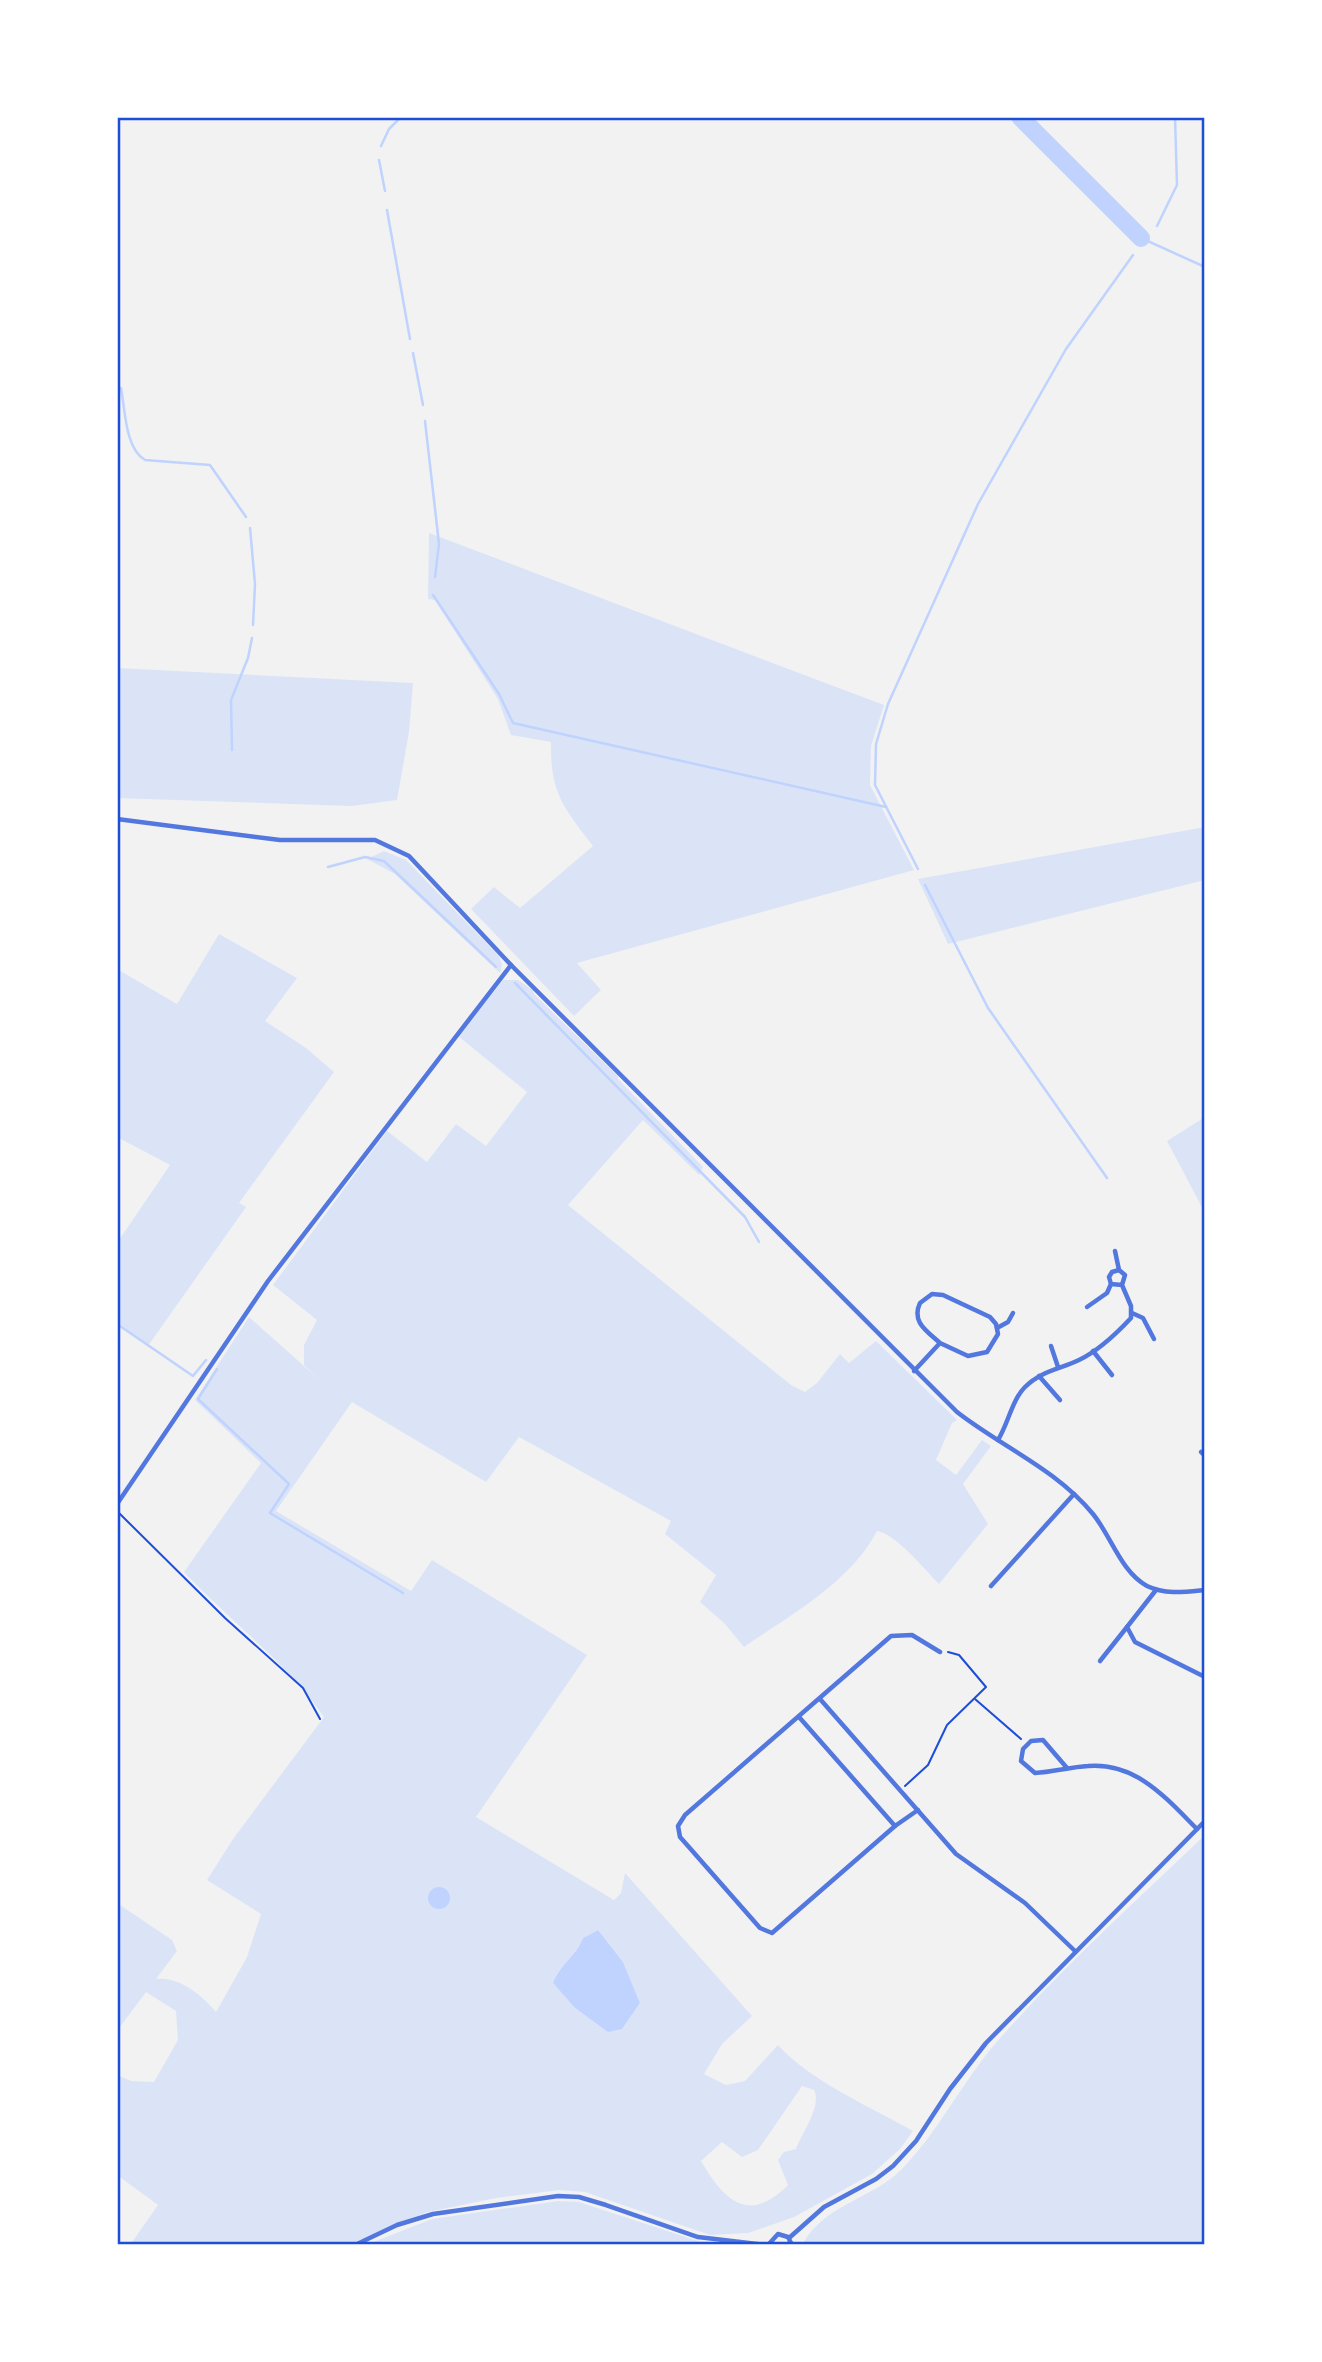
<svg xmlns="http://www.w3.org/2000/svg" width="1322" height="2362" font-family="'DejaVu Sans',sans-serif">
<style>
.green{fill:#dbe4f7;fill-rule:evenodd}
.water{fill:#bfd3fe}
.lines{fill:none;stroke-linecap:round;stroke-linejoin:round}
.stream{stroke:#bfd3fe;stroke-width:2.5}
.river{stroke:#bfd3fe;stroke-width:18}
.path{stroke:#1d4ed8;stroke-width:2}
.minor{stroke:#5277de;stroke-width:4.5}
.neatline{fill:none;stroke:#1d4ed8;stroke-width:2.5}
</style>
<rect width="100%" height="100%" fill="#f2f2f2"/>
<g class="green">
<path d="M429 533 884 705 871 746 870 785 914 870 577 963 601 990 574 1016 471 909 494 887 520 908 593 846C563 807 550 792 551 742L511 735 498 699 435 600 428 599Z"/>
<polygon points="117,668 413,683 409,732 397,800 352,806 117,798"/>
<polygon points="1205,827 1205,880 948,944 918,879"/>
<polygon points="384,851 406,860 499,956 502,965 500,973 395,874 367,859"/>
<polygon points="219,934 297,978 265,1021 306,1048 334,1072 239,1203 246,1207 148,1346 117,1322 117,1243 170,1165 117,1137 117,969 177,1004"/>
<path d="M503 980H518L533 990 534 994 618 1076V1079L703 1167 699 1175 643 1120 568 1205 791 1385 805 1392 817 1383 840 1354 849 1363 876 1341 957 1420 952 1423 936 1460 956 1475 982 1440 991 1446 963 1484 988 1524 939 1584C925 1570 895 1533 877 1531 850 1583 790 1615 744 1647L725 1624 700 1602 716 1575 665 1534 671 1521 519 1437 486 1482 352 1402 276 1511 411 1591 432 1560 587 1655 476 1817 614 1900 621 1893 625 1873 752 2016 722 2044 704 2074 726 2085 745 2081 778 2045C810 2081 871 2107 913 2131L900 2149 872 2174 794 2217 748 2233 710 2235 585 2192 560 2190 496 2198 428 2212 348 2245H130L158 2205 117 2175V2075L131 2081 154 2082 178 2040 176 2011 146 1992 117 2031V1903L172 1940 177 1951 156 1979C179 1976 202 1995 216 2012L247 1957 261 1914 207 1880 233 1839 324 1717C288 1664 229 1620 184 1572L261 1463 195 1400 249 1317 322 1382 304 1365V1345L317 1320 273 1285 387 1131 427 1162 456 1124 486 1146 527 1092 458 1036ZM598 1930 623 1962 640 2003 622 2029 574 2007 553 1983C562 1960 575 1958 583 1938ZM802 2086 814 2090C822 2107 802 2132 796 2149L784 2152 778 2160 788 2185C748 2225 724 2200 701 2161L722 2142 742 2157 758 2150Z"/>
<polygon points="1205,1117 1205,1213 1167,1141"/>
<path d="M1205 1835V2245H802C824 2204 871 2200 902 2169 940 2130 964 2078 1001 2037 1064 1966 1136 1901 1205 1835Z"/>
<polygon points="558,2201 579,2202 710,2245 366,2245 432,2219"/>
</g>
<g class="water">
<circle cx="439" cy="1898" r="11"/>
<path d="M598 1930 623 1962 640 2003 622 2029 608 2032 574 2007 553 1983C562 1961 575 1958 583 1938Z"/>
</g>
<g class="lines">
<g class="stream">
<polyline points="381,146 389,129 401,117"/>
<polyline points="379,160 385,191"/>
<polyline points="387,210 410,339"/>
<polyline points="1157,226 1177,185 1175,117"/>
<polyline points="1141,238 1205,267"/>
<polyline points="413,353 423,405"/>
<polyline points="117,370 119,376"/>
<path d="M121 388C125 408 125 449 145 460L210 465 246 517"/>
<polyline points="425,421 439,544 435,577"/>
<polyline points="250,528 255,584 253,625"/>
<polyline points="433,595 499,694 513,723 886,807"/>
<polyline points="232,750 231,700 248,658 252,638"/>
<polyline points="328,867 365,857 384,861 496,967"/>
<polyline points="918,869 875,785 876,744 888,704 978,504 1066,349 1133,255"/>
<polyline points="925,885 988,1008 1107,1178"/>
<polyline points="515,983 745,1217 759,1242"/>
<polyline points="117,1324 193,1376 206,1360"/>
<polyline points="217,1369 198,1399 289,1484 270,1513 403,1593"/>
</g>
<polyline class="river" points="1020,117 1141,238"/>
<g class="path">
<polyline points="118,1512 225,1618 303,1688 320,1719"/>
<polyline points="975,1699 1021,1739"/>
<polyline points="905,1786 928,1765 947,1725 986,1687 959,1655 948,1652"/>
</g>
<g class="minor">
<path d="M117 819 280 840H375L409 856 511 965 957 1412C1002 1447 1056 1469 1093 1514 1111 1536 1121 1572 1147 1586 1166 1595 1185 1592 1205 1590"/>
<polyline points="1115,1251 1119,1270"/>
<polyline points="1087,1307 1107,1293 1111,1284"/>
<polyline points="1132,1313 1143,1318 1154,1339"/>
<polyline points="997,1328 1008,1322 1013,1313"/>
<polyline points="1051,1346 1058,1367"/>
<polyline points="1093,1351 1112,1375"/>
<path d="M914 1371 940 1343 968 1356 987 1352 998 1334 996 1324 990 1317 943 1295 932 1294 920 1303C911 1322 927 1331 940 1343"/>
<polyline points="1039,1376 1060,1400"/>
<path d="M998 1440C1008 1424 1012 1400 1025 1387 1041 1371 1060 1369 1079 1360 1098 1351 1117 1333 1131 1318V1306L1122 1285 1125 1275 1119 1270 1112 1272 1109 1277 1111 1284 1122 1285"/>
<polyline points="1201,1452 1205,1456"/>
<polyline points="117,1504 268,1281 511,965"/>
<polyline points="991,1586 1074,1494"/>
<polyline points="1156,1590 1127,1627 1135,1642 1205,1677"/>
<polyline points="1100,1661 1127,1627"/>
<polyline points="820,1699 956,1854 1025,1903 1075,1951"/>
<polyline points="799,1717 895,1826 918,1810"/>
<path d="M1067 1768 1043 1740 1031 1741 1023 1749 1021 1761 1035 1773C1053 1772 1070 1767 1088 1766 1136 1762 1166 1798 1197 1829"/>
<polyline points="895,1826 772,1933 760,1928 688,1846 680,1837 678,1826 685,1815 891,1636 912,1635 940,1652"/>
<polyline points="789,2238 824,2207 876,2179 893,2166 916,2141 950,2089 986,2043 1205,1821"/>
<polyline points="355,2245 397,2225 433,2214 558,2196 579,2197 606,2205 698,2237 767,2245"/>
<polyline points="768,2245 778,2234 788,2237 792,2245"/>
</g>
</g>
<rect width="1322" height="2362" fill="none" stroke="#ffffff" stroke-width="238"/>
<rect x="119" y="119" width="1084" height="2124" class="neatline"/>
</svg>
